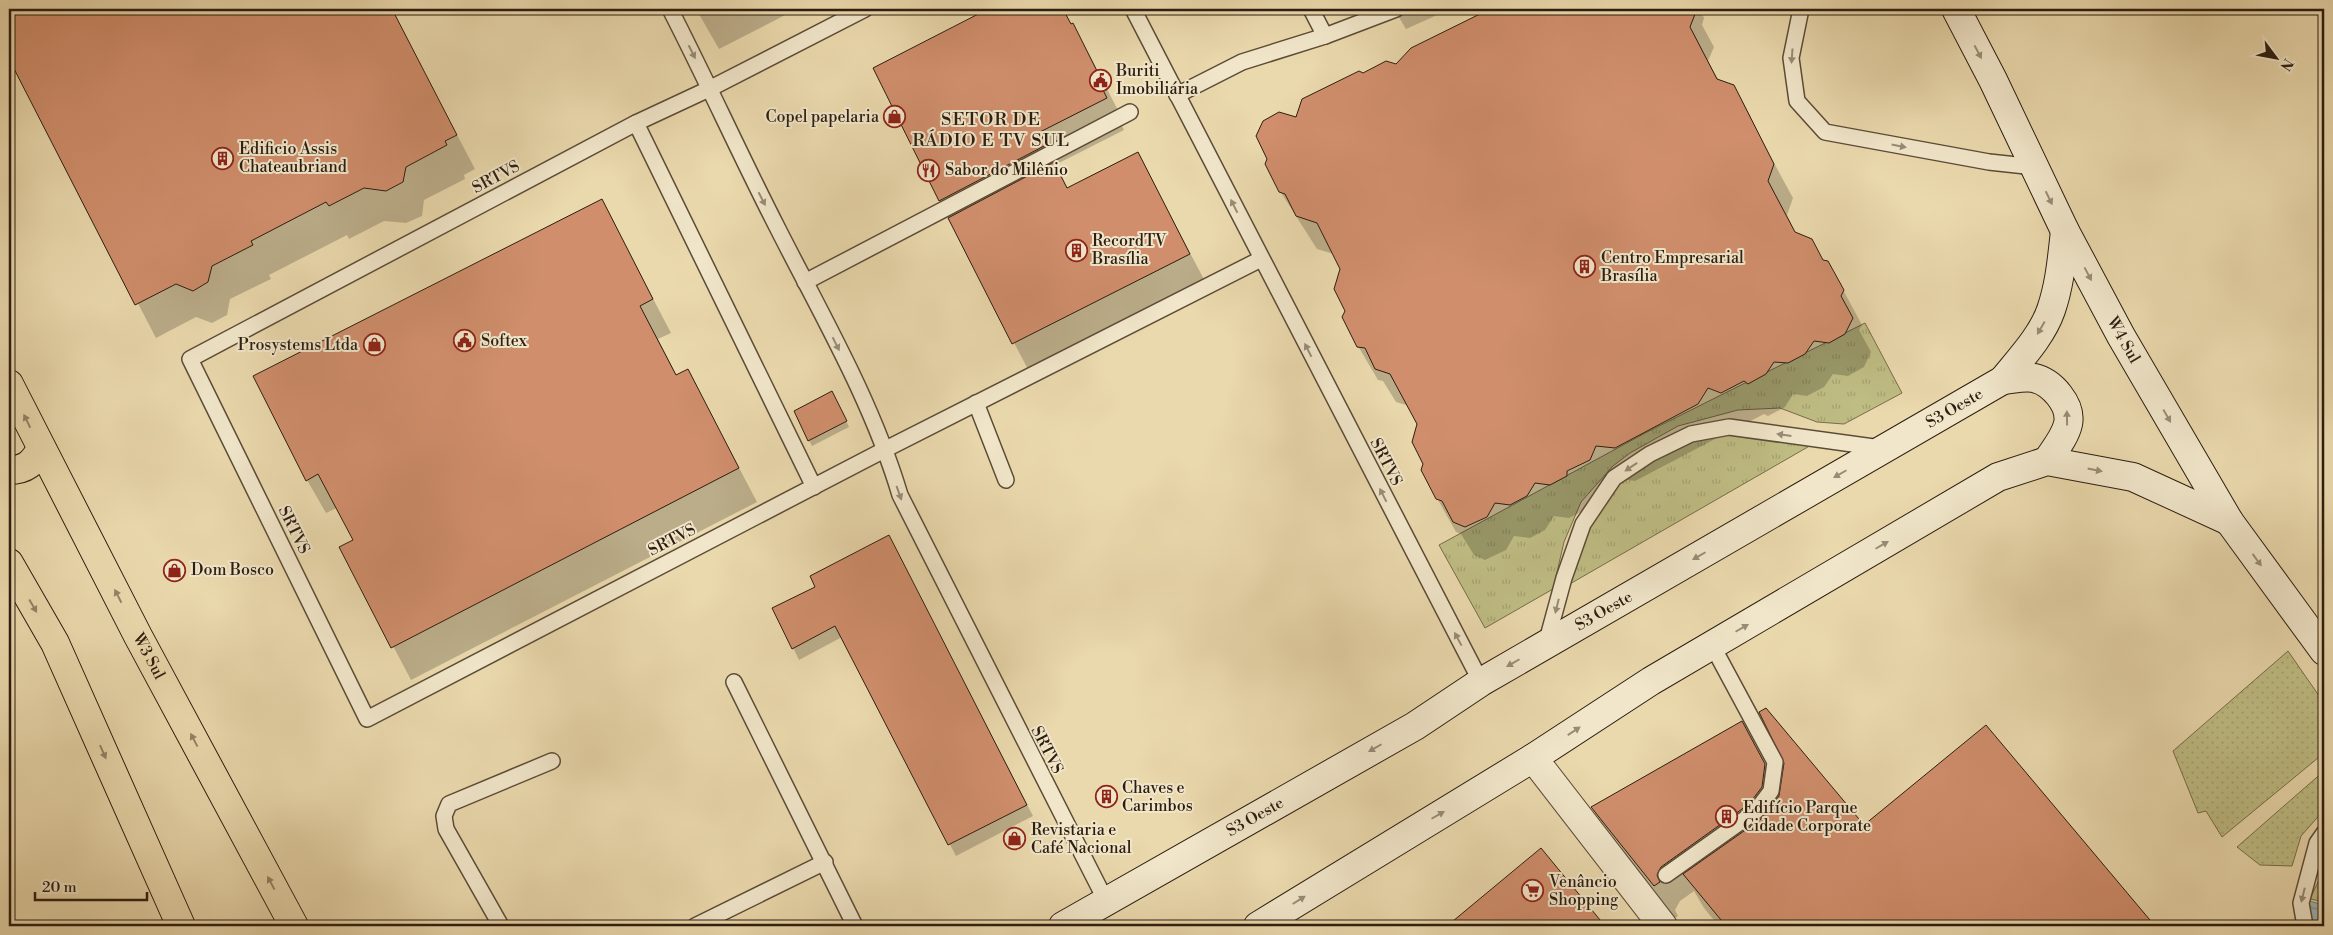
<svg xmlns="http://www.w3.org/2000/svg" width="2333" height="935" font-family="'Libre Bodoni',serif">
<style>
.grass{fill:url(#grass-tufts);stroke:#766d4a}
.garden{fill:url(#garden-dots);stroke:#766d4a}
.water{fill:url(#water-waves);stroke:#707974}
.shadow{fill:#0003}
.building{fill:#d08e6c;stroke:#2c1d10}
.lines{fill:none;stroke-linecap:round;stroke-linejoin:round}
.service-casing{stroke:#5c4c37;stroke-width:18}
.tertiary-casing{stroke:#5c4c37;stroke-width:30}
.secondary-casing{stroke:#2c1d10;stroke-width:30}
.primary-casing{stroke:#2c1d10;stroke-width:30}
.service{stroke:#f1e6ca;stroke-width:15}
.tertiary{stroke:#f1e6ca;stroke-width:28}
.secondary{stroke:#f1e6ca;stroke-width:28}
.primary{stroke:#ead9ad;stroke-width:28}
.oneway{fill:#988c76}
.oneway2{fill:#948466}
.labels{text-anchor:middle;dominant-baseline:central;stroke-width:4;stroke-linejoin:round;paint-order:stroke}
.poi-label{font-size:16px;fill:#2c1d10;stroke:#f1e6ca;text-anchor:start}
.street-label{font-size:16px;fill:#2c1d10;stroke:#f1e6ca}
.neighbourhood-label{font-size:18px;letter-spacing:1px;fill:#2c1d10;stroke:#f1e6ca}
</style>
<defs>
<pattern id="grass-tufts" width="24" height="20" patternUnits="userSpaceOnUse" patternTransform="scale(1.25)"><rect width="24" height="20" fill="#bfbd84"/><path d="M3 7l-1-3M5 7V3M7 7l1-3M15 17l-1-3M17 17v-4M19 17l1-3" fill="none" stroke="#a4a271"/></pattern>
<pattern id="garden-dots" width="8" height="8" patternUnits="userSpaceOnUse" patternTransform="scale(1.25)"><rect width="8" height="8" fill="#bfbd84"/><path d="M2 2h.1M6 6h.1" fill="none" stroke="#a4a271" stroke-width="1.8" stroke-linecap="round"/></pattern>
<pattern id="water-waves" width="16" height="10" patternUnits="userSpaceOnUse" patternTransform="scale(1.25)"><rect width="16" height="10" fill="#9db7b6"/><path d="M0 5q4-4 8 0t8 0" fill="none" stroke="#809493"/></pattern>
</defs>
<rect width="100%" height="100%" fill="#ead9ad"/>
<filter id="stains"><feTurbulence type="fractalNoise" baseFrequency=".004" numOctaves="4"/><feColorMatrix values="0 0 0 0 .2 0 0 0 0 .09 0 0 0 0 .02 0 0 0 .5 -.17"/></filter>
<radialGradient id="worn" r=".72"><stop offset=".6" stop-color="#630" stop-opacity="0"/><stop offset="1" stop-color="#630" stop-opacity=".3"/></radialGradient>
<g class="grass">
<polygon points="1865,323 1902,393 1844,424 1817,422 1780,408 1738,410 1678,426 1630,453 1613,466 1581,502 1564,542 1553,589 1485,628 1439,545 1647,432"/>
<polygon points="1728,434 1813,444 1568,585 1587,526 1621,480 1652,460 1695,437"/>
</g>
<g class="garden">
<polygon points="2288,651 2324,703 2324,753 2222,837 2206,811 2198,813 2173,751"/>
<polygon points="2324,771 2324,810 2301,836 2292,866 2260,865 2237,847"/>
<polygon points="2324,869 2324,902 2310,899"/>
</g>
<polygon class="water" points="2309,901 2324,905 2324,926 2309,926"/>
<g class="shadow">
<polygon points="9,9 391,9 475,169 464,175 465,179 424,200 422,216 406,223 384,221 349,239 347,235 269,275 271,279 230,299 227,315 212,323 196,317 156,338 9,56"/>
<polygon points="696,9 797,9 719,49"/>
<polygon points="991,9 1060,9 1090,56 1123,120 1120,122 1124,130 1057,164 1062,178 1068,189 1138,154 1208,287 1032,377 940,201 875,69"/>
<polygon points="1394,9 1440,9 1435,16 1406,29"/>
<polygon points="1495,9 1700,9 1704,18 1702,25 1714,47 1708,61 1719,81 1733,86 1751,117 1749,117 1793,198 1787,215 1796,234 1823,261 1828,262 1862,325 1859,330 1871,352 1864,367 1848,376 1833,374 1824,387 1807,396 1793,394 1785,407 1768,416 1764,414 1741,426 1727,421 1717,438 1635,481 1615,478 1609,493 1586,505 1585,510 1569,518 1554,516 1545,530 1530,538 1514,536 1506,550 1485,560 1474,555 1461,534 1456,532 1437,498 1424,464 1418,424 1409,406 1396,402 1383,381 1378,380 1358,346 1346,311 1341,269 1334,254 1317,249 1280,191 1297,119 1303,100 1361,71 1363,74 1396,66 1412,50"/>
<polygon points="602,201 671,333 658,339 677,376 688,371 757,502 411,680 341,547 354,541 337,508 326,513 307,480"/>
<polygon points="835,398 849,427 812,446 795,412"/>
<polygon points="895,548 1033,816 956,856 842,637 799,660 774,608"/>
<polygon points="1742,723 1781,792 1864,827 1986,727 2153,926 1719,926 1704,908 1694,891 1680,901 1675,910 1678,916 1674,919 1612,841 1592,808"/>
<polygon points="1541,850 1604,926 1449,926"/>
</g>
<g class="building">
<polygon points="9,9 392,9 457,135 445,141 447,145 406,167 403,182 386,191 364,188 329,206 326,202 251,241 253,245 212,266 208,282 193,291 176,284 135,305 9,59"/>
<polygon points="988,9 1063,9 1071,24 1073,23 1106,89 1103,90 1107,98 1040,132 1046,145 939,201 873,68"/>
<polygon points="1490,9 1697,9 1690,27 1717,79 1734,85 1774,164 1768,181 1795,232 1812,239 1823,260 1828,261 1844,290 1841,296 1853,318 1845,334 1829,343 1814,341 1805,354 1788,363 1774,362 1766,374 1748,384 1744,381 1721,393 1708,388 1698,404 1615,448 1596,446 1590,460 1567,471 1567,476 1550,485 1535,483 1527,496 1510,505 1495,503 1487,517 1465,527 1453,522 1442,501 1436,499 1421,470 1423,464 1412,442 1417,424 1390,374 1375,369 1365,348 1357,347 1342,317 1345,311 1334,289 1340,269 1317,223 1296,216 1285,194 1279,192 1265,164 1267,159 1256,136 1263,121 1279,112 1296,117 1302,99 1359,71 1363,73 1386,61 1396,64 1411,48"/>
<polygon points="1138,152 1190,254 1012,344 948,218 1054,162 1067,188"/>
<polygon points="602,199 653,299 640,306 676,375 688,369 739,468 391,648 339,547 353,540 318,474 306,481 253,376"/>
<polygon points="832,391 847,421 808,441 794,411"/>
<polygon points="889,535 1027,805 948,845 835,626 792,649 772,608 815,587 810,576"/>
<polygon points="1766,708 1864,825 1986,725 2155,926 1726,926 1683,874 1761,819 1779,796 1784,763 1759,712"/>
<polygon points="1742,721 1765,764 1762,787 1749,804 1661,867 1657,875 1660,882 1654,886 1591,807"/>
<polygon points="1541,848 1605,926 1447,926 1506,877"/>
</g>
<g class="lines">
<defs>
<g id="service">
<path d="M670 9C707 81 740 155 777 227 821 314 872 401 900 495L1106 901"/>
<polyline points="865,9 711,88 636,123 190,359 367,719 886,449 1261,259"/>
<polyline points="1133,9 1481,682"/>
<polyline points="1801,9 1791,58 1797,101 1825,132 1989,162 2035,167"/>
<polyline points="1325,36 1396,9"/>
<polyline points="1177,95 1242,62 1325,36 1311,9"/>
<polyline points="636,123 814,487"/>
<polyline points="805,282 1130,112"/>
<polyline points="976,403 1006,480"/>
<polyline points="1546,644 1564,578 1583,524 1614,478 1650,454 1691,434 1729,427 1881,448"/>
<polyline points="734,682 855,926"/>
<polyline points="1666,875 1756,811 1771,791 1775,762 1712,645"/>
<polyline points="501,926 446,829 444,816 449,804 552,761"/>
<polyline points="695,926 825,862"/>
<polyline points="2305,926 2301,903 2317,843 2324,833"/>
</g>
<polyline id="tertiary" points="1533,758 1663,926"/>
<g id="secondary">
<path id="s1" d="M1956 9 1993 80 2065 231 2121 336 2229 521 2324 651"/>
<path d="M2003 380C2013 379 2025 376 2034 378 2052 382 2072 405 2068 424 2065 437 2055 449 2047 461"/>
<path id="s2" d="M1063 926 1415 726 1481 682 2003 380C2020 359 2042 336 2051 310 2060 284 2062 257 2065 231"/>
<polyline points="1258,926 1533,758 1651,681 1998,477 2047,461 2133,477 2229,521"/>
</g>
<g id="primary">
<path id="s3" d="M9 384 138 636 294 926"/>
<path d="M9 470C26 470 33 463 41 449"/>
<polyline points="9,563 55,643 181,926"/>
</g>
</defs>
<use href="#service" class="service-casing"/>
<use href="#tertiary" class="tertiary-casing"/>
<use href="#secondary" class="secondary-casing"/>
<use href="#primary" class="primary-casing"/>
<use href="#service" class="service"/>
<use href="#tertiary" class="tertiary"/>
<use href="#secondary" class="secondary"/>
<use href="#primary" class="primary"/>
</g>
<defs><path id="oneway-solid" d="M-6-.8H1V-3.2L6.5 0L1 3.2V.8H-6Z" transform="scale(1.25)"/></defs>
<g class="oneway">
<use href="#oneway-solid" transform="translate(692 52) rotate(63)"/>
<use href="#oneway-solid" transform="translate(1978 52) rotate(62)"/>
<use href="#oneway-solid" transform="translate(1792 56) rotate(94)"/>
<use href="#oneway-solid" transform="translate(1899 146) rotate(11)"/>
<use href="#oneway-solid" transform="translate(2049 198) rotate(64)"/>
<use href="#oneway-solid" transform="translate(762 199) rotate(63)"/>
<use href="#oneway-solid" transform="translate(1234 206) rotate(-117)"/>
<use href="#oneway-solid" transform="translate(2088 274) rotate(62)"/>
<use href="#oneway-solid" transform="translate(2041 328) rotate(120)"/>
<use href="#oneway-solid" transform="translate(836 344) rotate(63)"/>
<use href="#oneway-solid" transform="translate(1308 350) rotate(-117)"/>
<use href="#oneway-solid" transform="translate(2167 416) rotate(60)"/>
<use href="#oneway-solid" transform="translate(2067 418) rotate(-91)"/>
<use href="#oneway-solid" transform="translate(1784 435) rotate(-172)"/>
<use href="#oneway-solid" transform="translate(1631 467) rotate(146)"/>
<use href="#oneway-solid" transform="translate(2095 470) rotate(11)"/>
<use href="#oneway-solid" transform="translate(1840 474) rotate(150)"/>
<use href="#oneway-solid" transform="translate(899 493) rotate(70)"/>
<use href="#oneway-solid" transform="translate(1383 495) rotate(-117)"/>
<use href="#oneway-solid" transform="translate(1882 545) rotate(-30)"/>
<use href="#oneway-solid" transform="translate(1699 556) rotate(150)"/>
<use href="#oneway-solid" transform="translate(2257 560) rotate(54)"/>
<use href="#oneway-solid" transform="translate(1557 606) rotate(104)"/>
<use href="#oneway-solid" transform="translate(1742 628) rotate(-30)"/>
<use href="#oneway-solid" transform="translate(1458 639) rotate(-118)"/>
<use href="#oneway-solid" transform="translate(1513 663) rotate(150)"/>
<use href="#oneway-solid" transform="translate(1574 731) rotate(-33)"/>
<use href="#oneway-solid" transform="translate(1375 748) rotate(150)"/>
<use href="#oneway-solid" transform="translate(1438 815) rotate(-30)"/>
<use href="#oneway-solid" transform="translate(2303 895) rotate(104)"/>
<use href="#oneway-solid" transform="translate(1299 900) rotate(-32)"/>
</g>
<g class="oneway2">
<use href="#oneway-solid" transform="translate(27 421) rotate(-116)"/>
<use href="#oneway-solid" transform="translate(118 596) rotate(-117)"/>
<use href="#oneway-solid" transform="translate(33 606) rotate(60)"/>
<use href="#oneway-solid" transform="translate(194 740) rotate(-118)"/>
<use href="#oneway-solid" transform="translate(103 752) rotate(66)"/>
<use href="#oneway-solid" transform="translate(271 883) rotate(-118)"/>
</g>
<defs>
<symbol id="civic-ring" viewBox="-11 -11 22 22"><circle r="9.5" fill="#f1e6ca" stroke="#8f2418" stroke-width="1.5"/><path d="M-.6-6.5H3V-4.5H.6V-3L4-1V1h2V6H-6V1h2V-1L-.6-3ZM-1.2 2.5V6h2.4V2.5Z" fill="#8f2418"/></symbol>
<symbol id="shop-ring" viewBox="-11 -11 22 22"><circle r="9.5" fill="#f1e6ca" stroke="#8f2418" stroke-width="1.5"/><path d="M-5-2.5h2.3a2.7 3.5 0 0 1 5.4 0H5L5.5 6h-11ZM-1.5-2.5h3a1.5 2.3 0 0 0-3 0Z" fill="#8f2418"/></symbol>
<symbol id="building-ring" viewBox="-11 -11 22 22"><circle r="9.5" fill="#f1e6ca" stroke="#8f2418" stroke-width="1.5"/><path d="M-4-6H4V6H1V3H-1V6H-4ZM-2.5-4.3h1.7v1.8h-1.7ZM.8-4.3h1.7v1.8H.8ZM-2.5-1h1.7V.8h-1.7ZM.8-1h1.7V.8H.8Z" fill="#8f2418"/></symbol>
<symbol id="restaurant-ring" viewBox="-11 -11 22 22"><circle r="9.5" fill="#f1e6ca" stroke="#8f2418" stroke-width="1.5"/><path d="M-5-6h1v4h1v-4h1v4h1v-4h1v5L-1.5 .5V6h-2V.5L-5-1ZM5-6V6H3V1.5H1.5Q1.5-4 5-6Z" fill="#8f2418"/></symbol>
<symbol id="supermarket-ring" viewBox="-11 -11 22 22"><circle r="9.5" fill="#f1e6ca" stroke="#8f2418" stroke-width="1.5"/><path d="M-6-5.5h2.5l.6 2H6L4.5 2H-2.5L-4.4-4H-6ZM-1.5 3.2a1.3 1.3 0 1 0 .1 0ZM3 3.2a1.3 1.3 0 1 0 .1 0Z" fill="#8f2418"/></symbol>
</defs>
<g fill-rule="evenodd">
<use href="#civic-ring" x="1088" y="68" width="25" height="25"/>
<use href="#shop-ring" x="882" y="104" width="25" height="25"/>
<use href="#building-ring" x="210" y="146" width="25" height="25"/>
<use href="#restaurant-ring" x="916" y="158" width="25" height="25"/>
<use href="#building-ring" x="1064" y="238" width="25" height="25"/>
<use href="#building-ring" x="1572" y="254" width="25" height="25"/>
<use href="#civic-ring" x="452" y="328" width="25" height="25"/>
<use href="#shop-ring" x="362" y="332" width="25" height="25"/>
<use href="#shop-ring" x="162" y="558" width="25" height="25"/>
<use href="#building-ring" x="1094" y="784" width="25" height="25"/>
<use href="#building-ring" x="1714" y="804" width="25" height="25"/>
<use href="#shop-ring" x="1002" y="826" width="25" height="25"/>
<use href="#supermarket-ring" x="1520" y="878" width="25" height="25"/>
</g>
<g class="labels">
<g class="poi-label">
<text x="1116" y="71">Buriti<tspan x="1116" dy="18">Imobiliária</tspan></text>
<text x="879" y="117" text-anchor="end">Copel papelaria</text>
<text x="239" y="149">Edificio Assis<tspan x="239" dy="18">Chateaubriand</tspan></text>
<text x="945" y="170">Sabor do Milênio</text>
<text x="1092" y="241">RecordTV<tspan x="1092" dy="18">Brasília</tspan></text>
<text x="1601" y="258">Centro Empresarial<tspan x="1601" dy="18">Brasília</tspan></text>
<text x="481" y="341">Softex</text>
<text x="358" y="345" text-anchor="end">Prosystems Ltda</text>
<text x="191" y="570">Dom Bosco</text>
<text x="1122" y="788">Chaves e<tspan x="1122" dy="18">Carimbos</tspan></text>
<text x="1743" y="808">Edifício Parque<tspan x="1743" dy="18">Cidade Corporate</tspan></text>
<text x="1031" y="830">Revistaria e<tspan x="1031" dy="18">Café Nacional</tspan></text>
<text x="1549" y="882">Venâncio<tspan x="1549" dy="18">Shopping</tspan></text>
</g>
<g class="street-label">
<text transform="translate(496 177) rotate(-28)">SRTVS</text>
<text stroke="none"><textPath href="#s1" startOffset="371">W4 Sul</textPath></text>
<text stroke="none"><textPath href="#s2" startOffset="1031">S3 Oeste</textPath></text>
<text transform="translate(1386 462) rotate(63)">SRTVS</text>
<text transform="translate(294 530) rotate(64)">SRTVS</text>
<text transform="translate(672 540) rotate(-27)">SRTVS</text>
<text stroke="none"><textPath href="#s2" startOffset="626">S3 Oeste</textPath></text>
<text stroke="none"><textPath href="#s3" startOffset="306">W3 Sul</textPath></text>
<text transform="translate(1047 750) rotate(63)">SRTVS</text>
<text stroke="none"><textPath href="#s2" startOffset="221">S3 Oeste</textPath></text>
</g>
<g class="neighbourhood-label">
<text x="991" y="119">SETOR DE<tspan x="991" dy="21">RÁDIO E TV SUL</tspan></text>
</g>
</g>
<rect width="2333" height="935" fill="none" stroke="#ead9ad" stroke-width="30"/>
<rect x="10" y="10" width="2313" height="915" fill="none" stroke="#2c1d10" stroke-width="2.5"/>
<rect x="15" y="15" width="2303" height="905" fill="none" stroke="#2c1d10"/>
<g transform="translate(2276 58) rotate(122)" stroke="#f1e6ca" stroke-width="4" paint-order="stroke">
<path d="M0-4L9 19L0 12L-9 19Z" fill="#2c1d10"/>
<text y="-8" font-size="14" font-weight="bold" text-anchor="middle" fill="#2c1d10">N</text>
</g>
<path d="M35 892v8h112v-8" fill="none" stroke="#2c1d10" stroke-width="2.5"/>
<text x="42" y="892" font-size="15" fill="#2c1d10" stroke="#f1e6ca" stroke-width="4" paint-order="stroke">20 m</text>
<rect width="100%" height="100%" filter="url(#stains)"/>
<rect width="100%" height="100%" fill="url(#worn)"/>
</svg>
